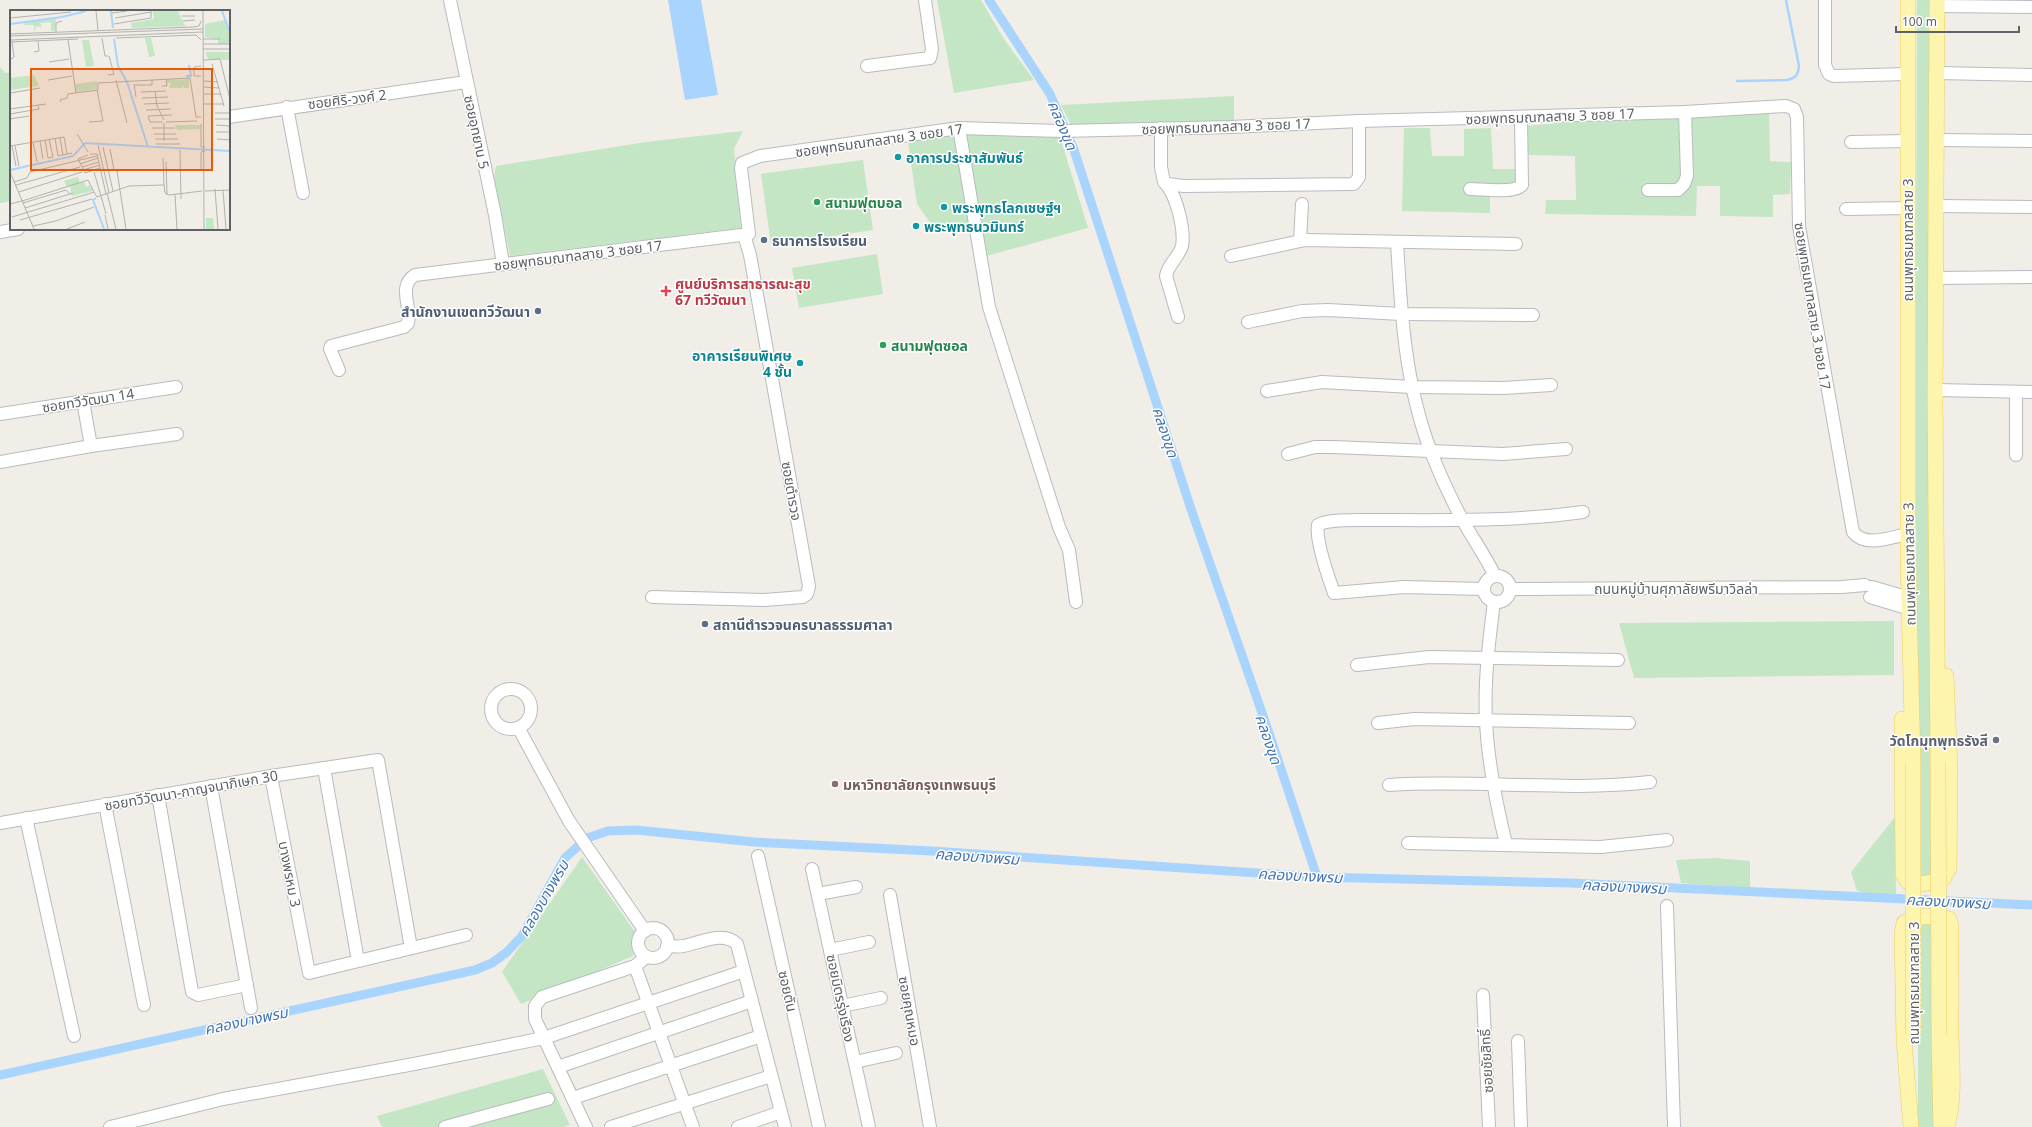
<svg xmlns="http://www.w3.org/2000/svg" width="2032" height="1127" font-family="'Noto Sans','Noto Sans Thai',sans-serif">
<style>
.green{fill:#c4e6c5}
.water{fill:#a9d4fd}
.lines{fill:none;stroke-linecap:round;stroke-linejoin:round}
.stream{stroke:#a9d4fd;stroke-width:2.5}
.canal{stroke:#a9d4fd;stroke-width:9}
.minor-casing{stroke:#b8bbbf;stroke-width:14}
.major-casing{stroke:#eecd60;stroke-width:16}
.minor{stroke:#fff;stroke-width:12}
.major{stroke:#fdf4ae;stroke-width:15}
.major-bridge-casing{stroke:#eecd60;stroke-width:16;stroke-linecap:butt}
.major-bridge{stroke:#fdf4ae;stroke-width:15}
.culture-dot{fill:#0f9aa8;stroke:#fff;stroke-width:1.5}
.leisure-dot{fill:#2e9e5b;stroke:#fff;stroke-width:1.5}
.service-dot{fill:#5c6f8a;stroke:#fff;stroke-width:1.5}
.health-dot{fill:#e0444e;stroke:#fff;stroke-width:1.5}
.worship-dot{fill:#6b7280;stroke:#fff;stroke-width:1.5}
.education-dot{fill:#8d6e63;stroke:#fff;stroke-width:1.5}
.labels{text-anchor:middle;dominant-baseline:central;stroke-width:3;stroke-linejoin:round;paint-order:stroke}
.street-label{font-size:14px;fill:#5e6166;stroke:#fff}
.culture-label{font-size:14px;font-weight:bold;fill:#0d838f;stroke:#fff;text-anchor:start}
.leisure-label{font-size:14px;font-weight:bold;fill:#27864d;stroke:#fff;text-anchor:start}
.service-label{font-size:14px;font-weight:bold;fill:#4e5e75;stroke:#fff;text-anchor:start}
.health-label{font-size:14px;font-weight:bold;fill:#be3a42;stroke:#fff;text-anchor:start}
.worship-label{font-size:14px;font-weight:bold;fill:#5b616d;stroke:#fff;text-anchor:end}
.education-label{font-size:14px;font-weight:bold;fill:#785e54;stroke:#fff;text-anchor:start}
.water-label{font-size:15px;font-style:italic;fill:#4474af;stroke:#fff}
.inset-river{fill:none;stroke:#a9d4fd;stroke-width:2}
.inset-road{fill:none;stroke:#b2b2af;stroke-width:1}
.view{fill:#e8590c;fill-opacity:0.15;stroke:#e8590c;stroke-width:2}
.inset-edge{fill:none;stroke:#5e6166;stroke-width:2}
</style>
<rect width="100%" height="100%" fill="#f0eee6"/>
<g class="green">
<polygon points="937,0 981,0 1004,39 1034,80 954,93"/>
<path d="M1917 0H1932V878H1920C1914 585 1916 293 1917 0Z"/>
<polygon points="0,67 5,73 11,72 11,201 0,203"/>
<polygon points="1234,96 1234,122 1071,125 1061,105"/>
<polygon points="1769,113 1770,161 1791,162 1790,194 1773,195 1773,217 1720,216 1720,186 1697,186 1696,216 1545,214 1546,200 1576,200 1575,156 1528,155 1527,126 1578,121"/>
<polygon points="1404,128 1430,128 1432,156 1464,156 1464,129 1491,128 1493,169 1515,169 1515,192 1490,192 1490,213 1402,211"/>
<polygon points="743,131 734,149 741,228 510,256 494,177 496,166 646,142"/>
<polygon points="964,133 1060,137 1088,228 983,257"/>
<polygon points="954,135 969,223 934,228 917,204 908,142"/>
<polygon points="863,160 873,230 771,245 761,174"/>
<polygon points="877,254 883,294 799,308 792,268"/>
<polygon points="1894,621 1894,675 1634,678 1619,623"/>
<polygon points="1895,817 1896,894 1871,894 1857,891 1851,872"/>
<polygon points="582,857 635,932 633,956 521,1004 502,972"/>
<polygon points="1714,858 1750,861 1750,888 1681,883 1676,860"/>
<polygon points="1918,922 1932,923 1934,1127 1918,1127"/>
<polygon points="543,1069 570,1125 563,1127 382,1127 377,1116"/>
</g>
<polygon class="water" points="668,0 701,0 718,95 685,100"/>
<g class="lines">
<path class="stream" d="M1737 81 1787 80C1796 78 1798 75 1799 66L1786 0"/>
<g class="canal">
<polyline points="989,0 1050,94 1073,147 1191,509 1268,730 1317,877"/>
<polyline points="0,1075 475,970 492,963 507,952 522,936 565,858 587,838 608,831 636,830 754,842 932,851 1317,877 1571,883 2032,905"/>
</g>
<defs>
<g id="minor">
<polyline points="450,0 495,215 503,264"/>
<polyline points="1825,0 1825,65 1829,74 1834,76 1907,74"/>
<polyline points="1937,6 2032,7"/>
<polyline points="867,66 930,58 932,49 925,0"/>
<polyline points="1938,73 2032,75"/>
<polyline points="287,107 303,193"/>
<polyline points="229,117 466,82"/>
<polyline points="959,128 989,307 1059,527 1069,550 1076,602"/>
<path d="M1161 128V167L1164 182C1176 193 1185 229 1182 246 1179 257 1168 264 1166 276L1178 317"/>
<polyline points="1937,140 2032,141"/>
<polyline points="1851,142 1907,141"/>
<polyline points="1167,184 1184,186 1354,184 1359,177 1359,121"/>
<path d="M1470 189C1482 189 1514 194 1522 185L1521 117"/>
<polyline points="1648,190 1678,190 1684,184 1687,176 1685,112"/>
<polyline points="1937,206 2032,207"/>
<polyline points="1846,209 1907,208"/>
<polyline points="0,232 18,229"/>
<polyline points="1300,241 1302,204"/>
<path d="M1397 242C1401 314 1405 384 1431 452 1440 475 1451 499 1463 521 1473 539 1486 557 1495 576"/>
<polyline points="1231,256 1305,240 1516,244"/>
<polyline points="1936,278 2032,277"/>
<polyline points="1248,322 1302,311 1328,310 1401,314 1533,315"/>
<path d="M339 370 330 349 331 346 404 327 408 323C412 307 397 286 415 275L749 234 741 168 742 163 760 156 959 128 1062 131 1231 127 1359 121 1685 112 1786 106 1794 109 1797 117 1799 226 1853 532C1865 548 1891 537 1908 534"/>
<polyline points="1935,390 2032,392"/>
<polyline points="1267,391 1322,382 1412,387 1504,388 1551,385"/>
<polyline points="0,414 176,387"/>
<polyline points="91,446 177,434"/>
<polyline points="1288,454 1315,447 1333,447 1503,454 1566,449"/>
<polyline points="2016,455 2016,392"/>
<polyline points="0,462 91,446 83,401"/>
<circle cx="1497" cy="589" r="13"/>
<polyline points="1872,587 1909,598"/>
<path d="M1483 589 1404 587 1334 593C1329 579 1315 539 1318 525 1327 519 1358 520 1369 520 1441 520 1512 522 1583 512"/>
<polyline points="1510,589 1842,587 1865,585"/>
<polyline points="652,597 764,600 803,597 807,594 809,586 750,255 744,235"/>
<polyline points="1870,597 1910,609"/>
<path d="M1494 602C1489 641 1484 681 1486 721 1488 763 1496 803 1506 844"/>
<polyline points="1357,665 1429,657 1618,660"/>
<circle cx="511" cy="709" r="20"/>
<polyline points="1378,723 1414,719 1629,723"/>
<polyline points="519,729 569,821 645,931"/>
<polyline points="324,768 358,961"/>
<polyline points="271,776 309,973 466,935"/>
<path d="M1389 785C1476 779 1563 792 1650 782"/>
<polyline points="211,786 251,1008"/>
<polyline points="158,795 192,992 198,995 247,985"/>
<polyline points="105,804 144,1005"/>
<polyline points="26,818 74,1036"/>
<polyline points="0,823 271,776 378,760 411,948"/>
<polyline points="1408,843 1601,847 1667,840"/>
<polyline points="758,856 819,1127"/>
<polyline points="812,869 869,1127"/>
<polyline points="818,894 856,887"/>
<polyline points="890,895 930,1127"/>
<polyline points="1667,906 1674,1127"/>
<circle cx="653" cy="943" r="15"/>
<path d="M667 946C673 946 678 947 683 946 700 943 723 930 737 944L785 1127"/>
<polyline points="830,950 869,942"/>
<polyline points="635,966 693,1127"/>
<polyline points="1483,995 1489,1127"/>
<polyline points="842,1006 881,998"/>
<polyline points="1518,1041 1521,1127"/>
<polyline points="855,1062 896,1053"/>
<polyline points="558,1067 752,1001"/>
<polyline points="573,1098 761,1036"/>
<polyline points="110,1127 223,1099 414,1064 544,1038 744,971"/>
<polyline points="445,1127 548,1099"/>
<polyline points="586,1127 535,1019 535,1006 542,997 635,966 646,957"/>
<polyline points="611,1127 771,1076"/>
<polyline points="738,1127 781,1112"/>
</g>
<g id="major">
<polyline points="1908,0 1908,557 1913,763"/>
<polyline points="1937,0 1935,398 1938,762"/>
<polyline points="1902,719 1903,874 1908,882 1923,884 1943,879 1949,868 1950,768 1946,676"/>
<polyline points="1939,1035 1941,1127"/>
<path d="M1911 1127 1904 1040 1902 934 1904 923C1922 914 1930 916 1949 919L1951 927C1951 963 1950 1000 1951 1036 1952 1069 1955 1095 1947 1127"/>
</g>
</defs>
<use href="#minor" class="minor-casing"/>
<use href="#major" class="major-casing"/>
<use href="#minor" class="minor"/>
<use href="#major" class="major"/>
<defs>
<g id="major-bridge">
<polyline points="1938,762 1939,1035"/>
<polyline points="1913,763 1913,1034"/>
</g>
</defs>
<use href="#major-bridge" class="major-bridge-casing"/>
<use href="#major-bridge" class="major-bridge"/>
</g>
<g class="culture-dot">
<circle cx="898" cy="157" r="4"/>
<circle cx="944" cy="207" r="4"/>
<circle cx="916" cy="226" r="4"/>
<circle cx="800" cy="363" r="4"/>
</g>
<g class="leisure-dot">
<circle cx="817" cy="202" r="4"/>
<circle cx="883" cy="345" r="4"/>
</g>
<g class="service-dot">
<circle cx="764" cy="240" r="4"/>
<circle cx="538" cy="311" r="4"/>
<circle cx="705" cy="624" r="4"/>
</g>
<path class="health-dot" d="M664 285h4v4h4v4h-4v4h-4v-4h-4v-4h4z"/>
<circle class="worship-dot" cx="1996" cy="740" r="4"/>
<circle class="education-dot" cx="835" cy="784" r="4"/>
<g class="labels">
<g class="street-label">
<text transform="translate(347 99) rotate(-7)">ซอยศิริ-วงศ์ 2</text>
<text transform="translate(1550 116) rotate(-2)">ซอยพุทธมณฑลสาย 3 ซอย 17</text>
<text transform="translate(1226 126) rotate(-2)">ซอยพุทธมณฑลสาย 3 ซอย 17</text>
<text transform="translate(477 132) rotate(78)">ซอยอุทยาน 5</text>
<text transform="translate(879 140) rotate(-8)">ซอยพุทธมณฑลสาย 3 ซอย 17</text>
<text transform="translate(1907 240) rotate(-90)">ถนนพุทธมณฑลสาย 3</text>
<text transform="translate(578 255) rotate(-7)">ซอยพุทธมณฑลสาย 3 ซอย 17</text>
<text transform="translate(1813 306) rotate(81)">ซอยพุทธมณฑลสาย 3 ซอย 17</text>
<text transform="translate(88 400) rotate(-9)">ซอยทวีวัฒนา 14</text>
<text transform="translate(792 491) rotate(80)">ซอยตำรวจ</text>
<text transform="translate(1909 564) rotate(-91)">ถนนพุทธมณฑลสาย 3</text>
<text x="1676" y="588">ถนนหมู่บ้านศุภาลัยพรีมาวิลล่า</text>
<text transform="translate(191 790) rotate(-10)">ซอยทวีวัฒนา-กาญจนาภิเษก 30</text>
<text transform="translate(290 874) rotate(79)">บางพรหม 3</text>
<text transform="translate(1913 983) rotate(-90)">ถนนพุทธมณฑลสาย 3</text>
<text transform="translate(788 991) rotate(77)">ซอยตัน</text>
<text transform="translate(841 998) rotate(78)">ซอยมิตรรุ่งเรือง</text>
<text transform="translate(910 1011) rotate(80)">ซอยคุณหมอ</text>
<text transform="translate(1486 1061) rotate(-93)">ซอยชัยสิทธิ์</text>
</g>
<g class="culture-label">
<text x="906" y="157">อาคารประชาสัมพันธ์</text>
<text x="952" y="207">พระพุทธโลกเชษฐ์ฯ</text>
<text x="924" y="226">พระพุทธนวมินทร์</text>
<text x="792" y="355" text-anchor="end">อาคารเรียนพิเศษ<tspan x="792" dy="16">4 ชั้น</tspan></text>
</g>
<g class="leisure-label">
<text x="825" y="202">สนามฟุตบอล</text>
<text x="891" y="345">สนามฟุตซอล</text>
</g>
<g class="service-label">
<text x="772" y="240">ธนาคารโรงเรียน</text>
<text x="530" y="311" text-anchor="end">สำนักงานเขตทวีวัฒนา</text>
<text x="713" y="624">สถานีตำรวจนครบาลธรรมศาลา</text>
</g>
<g class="health-label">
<text x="675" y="283">ศูนย์บริการสาธารณะสุข<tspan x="675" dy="16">67 ทวีวัฒนา</tspan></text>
</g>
<g class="worship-label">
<text x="1988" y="740">วัดโกมุทพุทธรังสี</text>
</g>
<g class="education-label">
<text x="843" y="784">มหาวิทยาลัยกรุงเทพธนบุรี</text>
</g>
<g class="water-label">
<text transform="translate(1063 125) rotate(67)">คลองขุด</text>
<text transform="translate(1166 432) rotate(72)">คลองขุด</text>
<text transform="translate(1269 739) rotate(71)">คลองขุด</text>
<text transform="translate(977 856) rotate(4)">คลองบางพรม</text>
<text transform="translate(1300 875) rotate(3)">คลองบางพรม</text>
<text transform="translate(1624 886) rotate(3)">คลองบางพรม</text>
<text transform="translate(543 898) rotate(-60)">คลองบางพรม</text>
<text transform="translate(1948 901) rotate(3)">คลองบางพรม</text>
<text transform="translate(246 1020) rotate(-12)">คลองบางพรม</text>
</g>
</g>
<g transform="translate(10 10)">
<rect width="220" height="220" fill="#f0eee6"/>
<path d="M143 1H168L175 16 122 18 121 13 144 9ZM46 9 45 21H41V12L30 13 32 17 26 16 24 22V15H14V12ZM215 10 220 23 219 34H208V29L195 27V14ZM135 28H141L145 46 139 47ZM72 30H79L84 56 76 57ZM195 42H220V50L198 49ZM24 65 29 76 0 80V68ZM179 69V78H174V76L172 78H159L161 73H157V70ZM87 71V79L66 82 65 74ZM165 115H190V119L167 120ZM68 167 70 173 74 172 76 177 80 175 83 181 62 186 60 176 57 177 54 171ZM196 208H203L204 219H196Z" fill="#c4e6c5"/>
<path class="inset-river" d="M101 1 103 18M212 1 220 22M0 14 52 7 76 1M220 23V40M104 29 108 56 117 72 138 137M176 66H181L179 55M0 160 63 146 75 133 220 141M86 188 83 190 94 219"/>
<path class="inset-road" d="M86 1 88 20M193 1 194 219M102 3 117 1M172 6H185M0 8 61 2M105 8 141 2M173 11 185 10M104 14 141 8V1M46 22V13L52 11M0 24 183 17 189 16 191 11M0 26 193 19M92 28 95 46H98M106 28 186 25 191 30M193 29H210M0 30 193 22M58 30 66 83M0 32 68 29M193 34H220M193 39H219M24 42 29 41 28 31M0 50 4 47 2 32M194 50 210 49 220 89M39 52 59 49M202 54 214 96M98 65 104 64 99 46M191 66H184V57L191 56M38 70 62 66M106 70 117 113M194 71 208 72M124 74 126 87M125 75H142V70M152 76H157L156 69M194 77 209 78M145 81 147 96 154 110M131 82 156 81M0 83 30 78M194 84H211M132 88 158 87M51 92 50 90 57 88 58 84 88 80V73L180 68 186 107H191M134 94 159 93M194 94H214M0 99 36 94M136 100 161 99M205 103H220M0 104 29 99 28 95M0 109 19 106M205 109H220M79 112 93 111 87 80M153 112H140L138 106 162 105M156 112 187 111M154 113V131M191 114V137H195M206 115 220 116M142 118H165M206 122H220M67 124 78 142M144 124H166M45 128 48 146 62 143M50 128 53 145M39 129 43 147M145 129H168M207 129 220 130M35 130 38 148 43 147M30 131 33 149M23 132 27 152M146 134H170M88 135 99 183M0 136 54 127 57 144M2 136 6 156M5 136 9 156M93 137 103 181M100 139 104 160 107 161 116 219M170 140 171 189M80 144H87L96 184M78 145 68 149 75 163 90 158M153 148 154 175M156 152 157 185M70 154 88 148M72 157 89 152M73 160 90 155M191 161V142L195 141M0 162 24 219M84 162 91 186M4 172 17 168 20 162 87 146M6 175 70 157M205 179 208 219M213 180 216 219M195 181 220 180M9 182 72 162M97 183 106 219M165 185 167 219M91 186 96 204M12 191 78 170 84 182M13 193 56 180 60 184M0 194 12 191M15 198 63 183M95 205 98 219M2 207 81 183 84 182 87 187 119 176 154 175 155 183 159 185 192 181M10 210 82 189M23 216 46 211 84 197M57 219 75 212"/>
<path class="view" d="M21 59H202V160H21Z"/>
<rect width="220" height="220" class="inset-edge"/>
</g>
<path d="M1896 26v6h123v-6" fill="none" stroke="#5e6166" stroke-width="2"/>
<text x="1902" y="26" font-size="12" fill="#5e6166" stroke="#ffffff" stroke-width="3" paint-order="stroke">100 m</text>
</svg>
